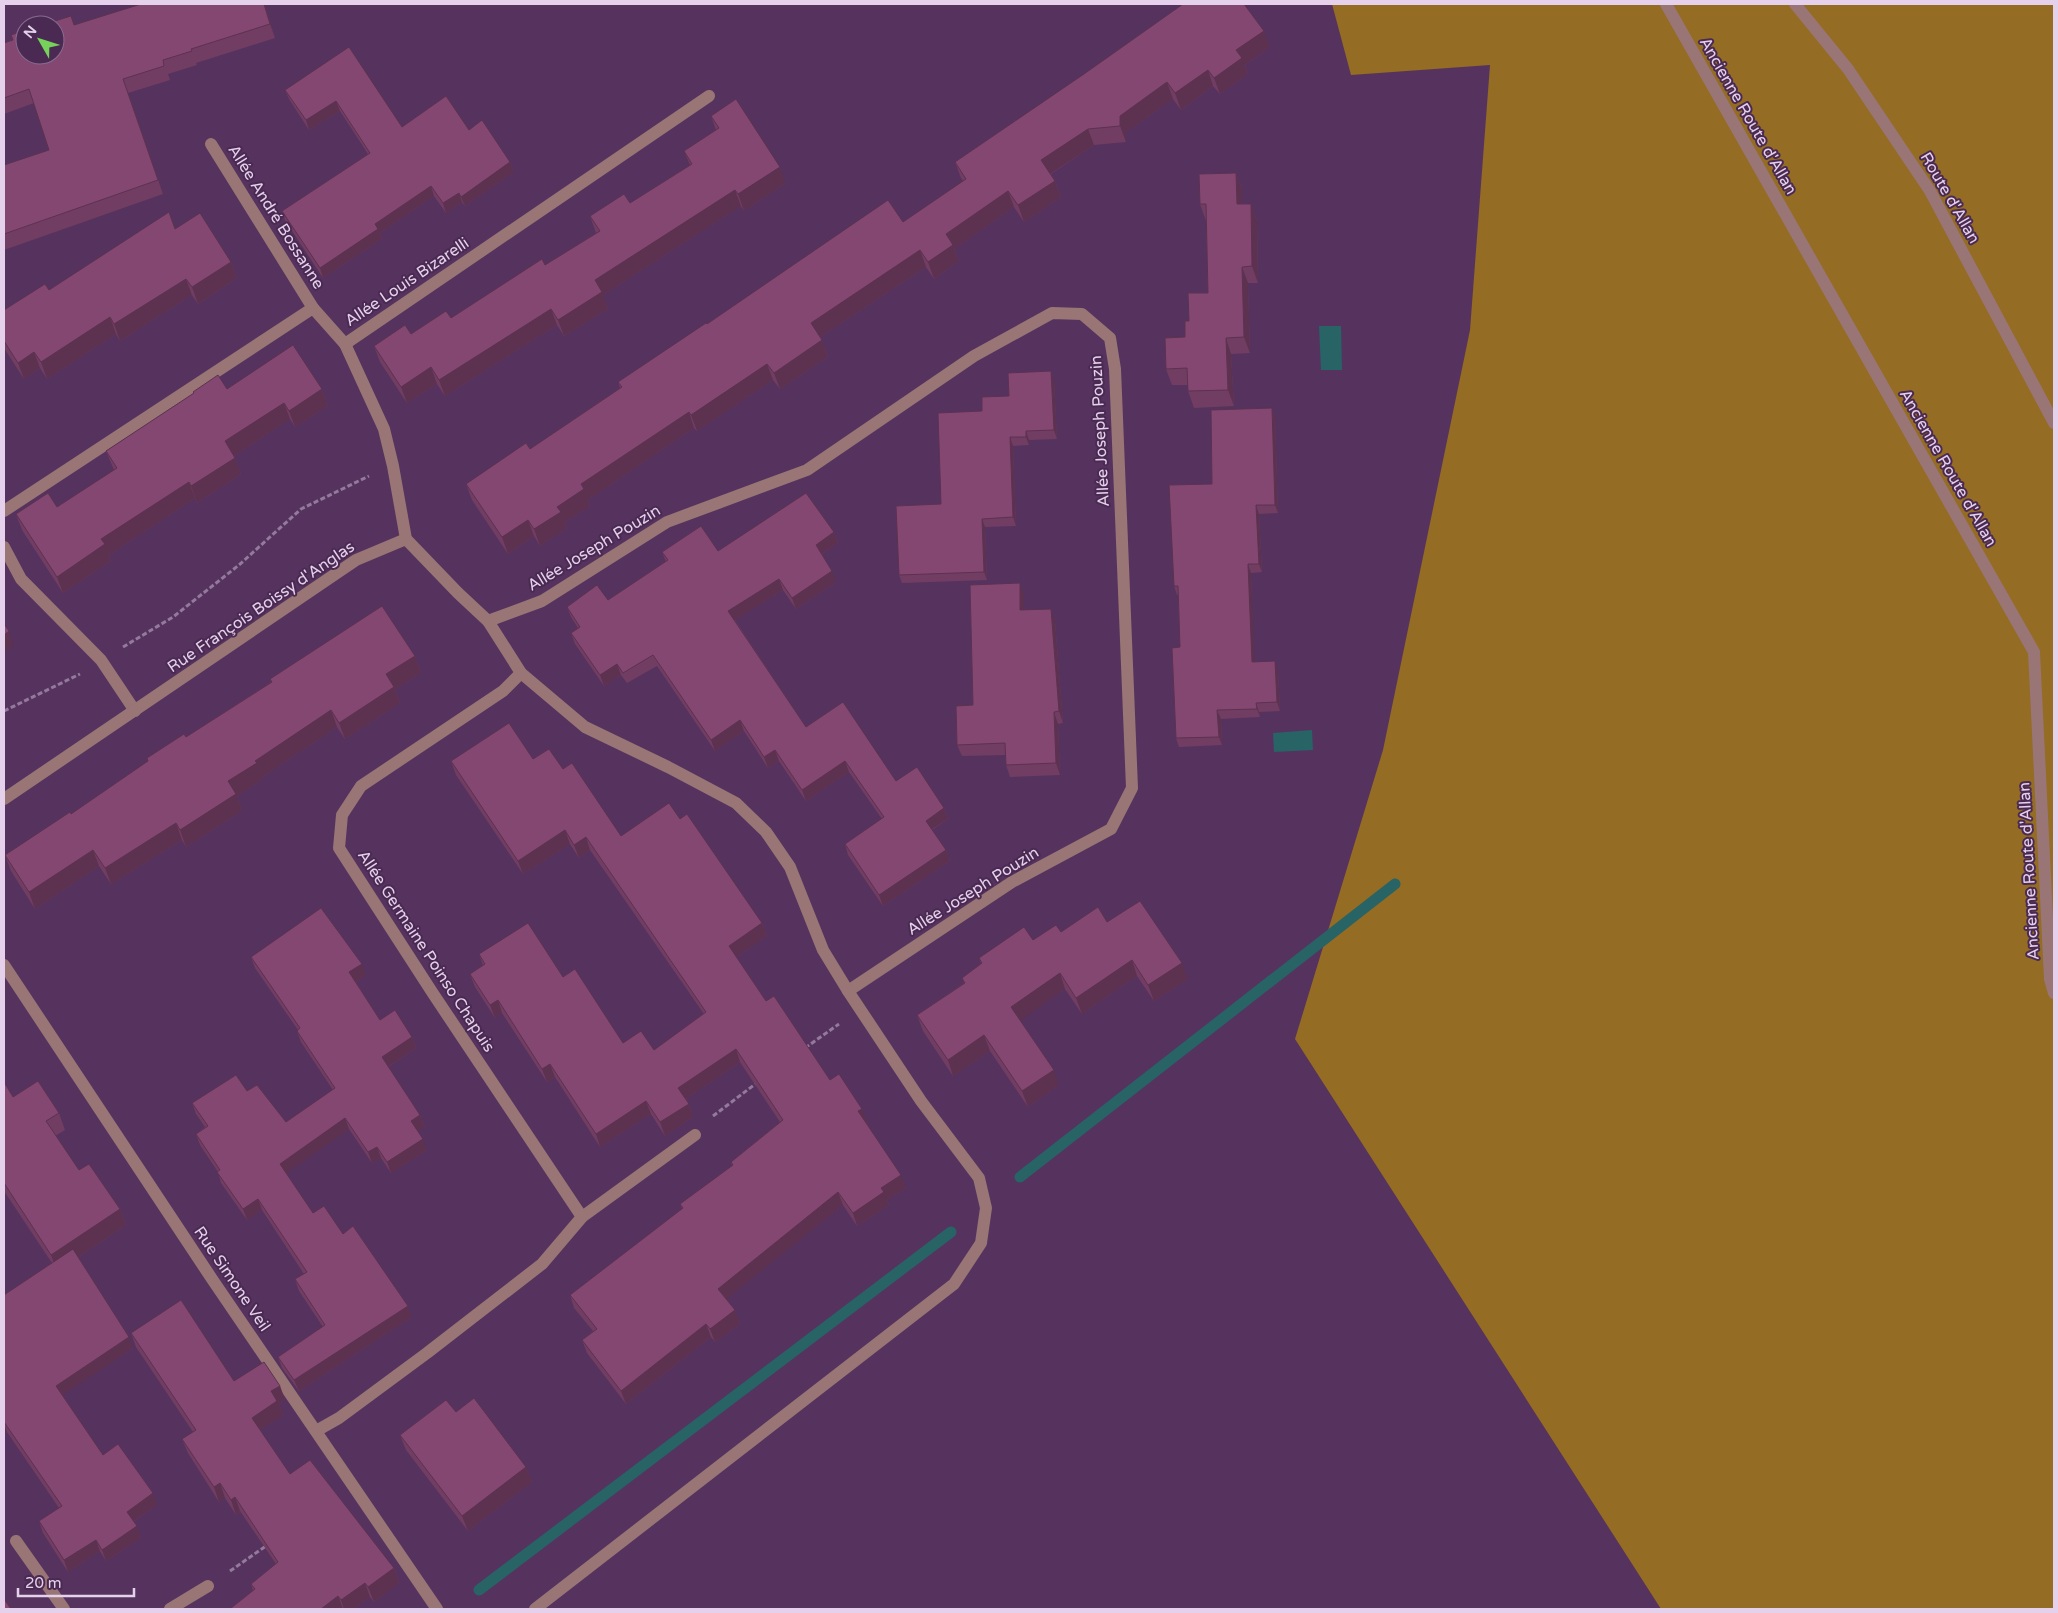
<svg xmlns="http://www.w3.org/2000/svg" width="2058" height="1613" font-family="'Varela Round',sans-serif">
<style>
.forest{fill:#946c23}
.water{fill:#286365}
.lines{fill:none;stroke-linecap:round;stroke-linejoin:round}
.stream{stroke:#286365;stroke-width:11}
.path{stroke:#95799c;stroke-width:3;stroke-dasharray:5 2.5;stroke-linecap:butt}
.minor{stroke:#997575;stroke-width:12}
.wall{fill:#723d62}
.shaded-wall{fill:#5c3250}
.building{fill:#844772;stroke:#5c3250}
.labels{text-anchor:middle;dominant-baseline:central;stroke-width:4;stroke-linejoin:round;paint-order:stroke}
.street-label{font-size:16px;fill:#e5d1eb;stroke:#4a2952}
</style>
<rect width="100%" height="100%" fill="#55335e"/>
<polygon class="forest" points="1332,4 2054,4 2054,1609 1661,1609 1295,1039 1383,750 1470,330 1490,65 1351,75"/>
<g class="water">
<polygon points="1319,326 1341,326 1342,370 1321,370"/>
<polygon points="1312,730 1313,750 1274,752 1273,733"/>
</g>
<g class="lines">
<g class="stream">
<polyline points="1020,1177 1395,884"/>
<polyline points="479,1590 951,1232"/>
</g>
<g class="path">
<polyline points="123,647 173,617 239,565 301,509 369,476"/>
<polyline points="4,711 80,674"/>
<polyline points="805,1048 839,1024"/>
<polyline points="713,1116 758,1082"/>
<polyline points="230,1571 266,1546"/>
</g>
<g class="minor">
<polyline points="1666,4 2034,652 2050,979 2054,993"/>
<polyline points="1795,4 1848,69 1930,191 2054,423"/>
<polyline points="211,144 313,308"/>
<polyline points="345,344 384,429 393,466 406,539"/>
<polyline points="4,511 313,308 345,344 709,96"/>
<polyline points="4,547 21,579 101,660 135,711"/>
<polyline points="488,621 542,601 667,522 807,470 974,356 1052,313 1082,314 1110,338 1115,369 1132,788 1111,829 1012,882 848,991"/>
<polyline points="4,799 356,560 406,539 458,593 488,621 521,673 585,727 668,767 736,803 766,832 790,867 823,950 848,991 921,1101 979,1178 986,1208 981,1243 954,1284 535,1609"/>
<polyline points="4,965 212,1279 437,1609"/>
<polyline points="582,1217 695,1135"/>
<polyline points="316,1431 339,1418 427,1353 542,1264 582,1217 432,992 339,848 342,815 361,786 503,691 521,673"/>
<polyline points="16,1541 64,1609"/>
<polyline points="170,1609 208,1586"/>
</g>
</g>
<g class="wall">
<polygon points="265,4 275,38 196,63 197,65 168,74 170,80 128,93 163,194 4,250 4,165 49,150 34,103 4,114 4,43 71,16 74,25"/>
<polygon points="349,47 402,127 469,130 510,162 514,172 465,206 462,202 446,213 434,196 380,233 382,239 323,278 285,220 282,211 368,154 340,111 309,130 289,99 285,90"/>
<polygon points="1270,47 1245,65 1248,74 1220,94 1213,86 1181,110 1173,99 1126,132 1126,142 1094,145 1051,174 1055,181 1061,197 1024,222 1014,207 954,249 959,261 934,279 926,267 820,337 822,340 828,357 780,389 773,380 697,431 694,428 588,500 590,506 565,522 567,528 540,546 534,536 508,554 472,500 466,484 530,449 620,388 618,382 707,324 903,222 963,181 961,178 955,162 1084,74"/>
<polygon points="711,116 786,183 744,211 741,206 603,295 608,309 564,336 557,325 445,396 437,384 407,403 380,362 374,346 411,334 451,318 545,265 596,233 590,216 630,203 690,165 684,151 716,130"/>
<polygon points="1236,173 1242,189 1242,204 1251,204 1257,221 1258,283 1248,283 1250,353 1231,354 1234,406 1194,408 1188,391 1188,385 1172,385 1166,369 1185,337 1189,321 1208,293 1206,221 1200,204"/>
<polygon points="175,229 231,262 237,278 198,304 192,295 120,341 116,334 47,379 40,368 24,379 4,348 4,310 49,290"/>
<polygon points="1054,380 1057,439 1029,440 1029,445 1013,446 1016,526 985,527 987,580 902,583 899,575 941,504 982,411 1009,396"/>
<polygon points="227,389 322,389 328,406 295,427 290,419 234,456 241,474 197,503 195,498 109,555 111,561 63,593 22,530 16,514 57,507 114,470 106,451"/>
<polygon points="1272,408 1275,417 1278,513 1259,514 1262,572 1251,573 1254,662 1278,670 1280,711 1259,712 1260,717 1221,719 1222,745 1179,747 1176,738 1180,647 1178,595 1177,595 1174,586 1212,484"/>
<polygon points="834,532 838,543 822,554 836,582 796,609 783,590 735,620 806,727 896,781 944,808 948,819 932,830 946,850 950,861 883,906 848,855 845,844 882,819 849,772 806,801 779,761 768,768 744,731 715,751 657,666 627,683 621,675 604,686 575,644 571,633 578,628 571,617 567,607 608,600 666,562 662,552 718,551"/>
<polygon points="1024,595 1024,610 1055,621 1063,723 1058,724 1060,775 1010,777 1006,765 1006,755 962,756 957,745 973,705"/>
<polygon points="415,656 421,673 395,689 400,703 345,739 337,727 262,777 263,779 237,796 242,811 186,847 182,840 111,884 99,866 35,909 11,871 5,855 71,814 148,761 147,758 186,737 271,682 270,679"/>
<polygon points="533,759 563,769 621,836 680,819 762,923 767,936 736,957 766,1001 830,1080 867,1122 866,1122 906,1188 887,1200 889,1205 857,1226 843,1205 726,1299 735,1310 740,1324 715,1342 711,1337 626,1404 587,1353 582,1340 593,1331 574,1308 570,1295 682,1209 680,1204 732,1166 731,1162 780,1122 740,1062 686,1099 689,1104 693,1117 665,1136 651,1114 600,1147 555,1077 547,1082 502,1013 495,1018 475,987 470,974 483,965 479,954 563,977 623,1043 654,1050 704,1014 590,850 579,858 570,844 523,874 456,775 451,761"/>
<polygon points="1107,922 1188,979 1154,1001 1137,976 1082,1014 1065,989 1020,1020 1059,1085 1028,1107 990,1051 953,1076 923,1031 917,1015 964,983 962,978 981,964 979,958 1061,932"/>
<polygon points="251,957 366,975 356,982 380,1020 412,1037 416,1048 388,1067 420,1115 425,1127 417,1131 427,1150 391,1173 381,1158 372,1163 349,1129 286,1173 313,1213 343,1234 412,1317 299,1391 282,1368 278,1357 323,1327 299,1291 295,1279 304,1274 262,1210 247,1220 221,1183 218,1172 200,1145 196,1134 205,1127 196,1114 192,1103 247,1091 286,1122 333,1090 301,1042 297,1031 298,1030 255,968"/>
<polygon points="4,1082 13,1097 59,1113 65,1130 55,1136 79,1170 120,1209 126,1225 78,1257 133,1348 62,1395 103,1455 157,1505 133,1522 141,1538 106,1561 100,1551 68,1572 43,1533 39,1521 59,1508 7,1432 4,1434 4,1295 52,1263 4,1191"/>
<polygon points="131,1333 234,1381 280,1386 285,1400 279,1404 283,1415 260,1430 290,1474 394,1568 399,1583 374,1602 370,1597 353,1609 230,1609 253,1591 251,1584 276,1564 240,1511 236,1515 225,1498 219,1502 188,1453 182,1439 193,1432 136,1347"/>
<polygon points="456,1412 526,1467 532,1482 468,1531 406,1450 400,1435"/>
</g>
<g class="shaded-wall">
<polygon points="264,4 265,4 275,38 270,24"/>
<polygon points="1264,31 1270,47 1245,65 1248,74 1220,94 1214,78 1236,50"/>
<polygon points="1208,70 1213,86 1181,110 1175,93"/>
<polygon points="1167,82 1173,99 1126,132 1126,142 1120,126 1120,116"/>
<polygon points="336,101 340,111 309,130 306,120"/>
<polygon points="1088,129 1094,145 1047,176 1041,160"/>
<polygon points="510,162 514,172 465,206 461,197"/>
<polygon points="780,167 786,183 744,211 738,194"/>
<polygon points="1236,173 1242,189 1242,221 1237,204"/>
<polygon points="1055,181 1061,197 1024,222 1018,205"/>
<polygon points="431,186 434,196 380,233 382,239 323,278 320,268 375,224"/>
<polygon points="735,190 741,206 603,295 608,309 564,336 558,320 595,280"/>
<polygon points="1008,191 1014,207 954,249 959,261 934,279 928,262 946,234"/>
<polygon points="459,193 462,202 446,213 443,203"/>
<polygon points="1251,204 1257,221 1258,283 1252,266"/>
<polygon points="920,250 926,267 817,339 811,323"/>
<polygon points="231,262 237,278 198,304 192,287"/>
<polygon points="1242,267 1248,283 1250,353 1244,337"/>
<polygon points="186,279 192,295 120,341 114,324"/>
<polygon points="551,309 557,325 445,396 439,380"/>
<polygon points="110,317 116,334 47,379 41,362"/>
<polygon points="1226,338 1231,354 1234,406 1228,390"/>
<polygon points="822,340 828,357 780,389 774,373"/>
<polygon points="34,352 40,368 24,379 18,363"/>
<polygon points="767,364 773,380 697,431 691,415"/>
<polygon points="431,367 437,384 407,403 401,387"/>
<polygon points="1051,371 1054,380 1057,439 1054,430"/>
<polygon points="322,389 328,406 295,427 289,411"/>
<polygon points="284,403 290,419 231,458 225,441"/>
<polygon points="1272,408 1275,417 1278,513 1275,505"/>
<polygon points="689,412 694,428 588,500 590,506 565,522 567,528 540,546 534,529 581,484"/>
<polygon points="1026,431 1029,440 1029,445 1026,437"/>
<polygon points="1010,437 1013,446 1016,526 1013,517"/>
<polygon points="235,458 241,474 197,503 191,486"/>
<polygon points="189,482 195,498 109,555 111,561 63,593 57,577 101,539"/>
<polygon points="1256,505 1259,514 1262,572 1259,564"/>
<polygon points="982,519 985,527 987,580 984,572"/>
<polygon points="528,520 534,536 508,554 502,537"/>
<polygon points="834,532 838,543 820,555 816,545"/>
<polygon points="1248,564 1251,573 1255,671 1252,662"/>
<polygon points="832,571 836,582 796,609 792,598"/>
<polygon points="779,579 783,590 732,622 728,611"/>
<polygon points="1020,583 1024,595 1024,622 1020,610"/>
<polygon points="1051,609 1055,621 1063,723 1059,711"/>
<polygon points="9,631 14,645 4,653 4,635"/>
<polygon points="415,656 421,673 395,689 400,703 345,739 339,723 386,674"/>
<polygon points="1275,661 1278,670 1280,711 1277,702"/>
<polygon points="617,664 621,675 604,686 600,675"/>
<polygon points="1256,703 1259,712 1260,717 1257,709"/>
<polygon points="331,710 337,727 262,777 263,779 237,796 242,811 186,847 180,830 228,781 255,761"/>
<polygon points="1217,710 1221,719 1222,745 1219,737"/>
<polygon points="1054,712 1058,724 1060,775 1056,763"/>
<polygon points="740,720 744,731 715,751 711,740"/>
<polygon points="775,750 779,761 768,768 764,757"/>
<polygon points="845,761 849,772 806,801 802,790"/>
<polygon points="944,808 948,819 929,831 926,821"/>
<polygon points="176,823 182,840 111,884 105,868"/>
<polygon points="565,830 570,844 523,874 518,861"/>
<polygon points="586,837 590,850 579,858 574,845"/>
<polygon points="93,850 99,866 35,909 29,892"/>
<polygon points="946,850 950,861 883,906 879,895"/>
<polygon points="762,923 767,936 733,959 729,946"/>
<polygon points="1132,960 1137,976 1082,1014 1076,998"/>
<polygon points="1182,963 1188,979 1154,1001 1148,985"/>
<polygon points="362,964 366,975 353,984 349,972"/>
<polygon points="1060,973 1065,989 1017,1023 1011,1007"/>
<polygon points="498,1000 502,1013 495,1018 490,1005"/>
<polygon points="984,1035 990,1051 953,1076 948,1060"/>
<polygon points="412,1037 416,1048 386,1068 382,1057"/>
<polygon points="736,1049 740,1062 683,1101 678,1088"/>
<polygon points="550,1064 555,1077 547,1082 542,1069"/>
<polygon points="1054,1070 1059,1085 1028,1107 1022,1091"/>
<polygon points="646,1101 651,1114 600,1147 596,1134"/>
<polygon points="689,1104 693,1117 665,1136 660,1122"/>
<polygon points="862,1109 867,1122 863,1124 858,1111"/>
<polygon points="420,1115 425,1127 415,1133 411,1121"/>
<polygon points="345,1118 349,1129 284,1175 280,1164"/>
<polygon points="423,1139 427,1150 391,1173 387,1162"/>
<polygon points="377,1147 381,1158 372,1163 368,1152"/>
<polygon points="901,1175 906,1188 887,1200 889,1205 857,1226 853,1213 881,1188"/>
<polygon points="838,1192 843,1205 723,1302 718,1289"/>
<polygon points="258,1199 262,1210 247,1220 243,1209"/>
<polygon points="120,1209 126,1225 57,1271 51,1255"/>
<polygon points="408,1306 412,1317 299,1391 294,1380"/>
<polygon points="735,1310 740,1324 715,1342 710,1329"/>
<polygon points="706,1324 711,1337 626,1404 621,1391"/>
<polygon points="129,1337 133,1348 60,1397 56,1386"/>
<polygon points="280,1386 285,1400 279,1404 283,1415 257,1432 252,1418 271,1391"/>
<polygon points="4,1424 7,1432 4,1434"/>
<polygon points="526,1467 532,1482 468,1531 462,1516"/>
<polygon points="220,1483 225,1498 219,1502 214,1487"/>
<polygon points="153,1493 157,1505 131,1523 127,1512"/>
<polygon points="235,1497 240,1511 236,1515 231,1500"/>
<polygon points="137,1526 141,1538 106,1561 102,1550"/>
<polygon points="96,1540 100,1551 68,1572 64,1560"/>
<polygon points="394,1568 399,1583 374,1602 368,1587"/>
<polygon points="365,1583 370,1597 353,1609 344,1609 341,1600"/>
<polygon points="338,1596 343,1609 321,1609"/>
</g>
<g class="building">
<polygon points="141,4 264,4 270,24 191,49 192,51 163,60 164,66 123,79 158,180 4,234 4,165 49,150 29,89 4,98 4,43 13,40 11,35 25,30 25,55 55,55 55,25 42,25 71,16 74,25"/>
<polygon points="1183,4 1244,4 1264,31 1236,50 1242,58 1214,78 1208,70 1175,93 1167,82 1120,116 1120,126 1088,129 1041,160 1055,181 1018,205 1008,191 946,234 953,245 928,262 920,250 811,323 822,340 774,373 767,364 691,415 689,412 581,484 584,489 557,507 561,512 534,529 528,520 502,537 466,484 526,443 530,449 622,387 618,382 706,323 707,324 888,200 903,222 966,179 955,162 1084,74"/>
<polygon points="349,47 402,127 446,96 469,130 482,120 510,162 461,197 459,193 443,203 431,186 375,224 378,229 320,268 282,211 370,153 336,101 306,120 285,90"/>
<polygon points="736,99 780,167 738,194 735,190 595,280 602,292 558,320 551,309 439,380 431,367 401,387 374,346 405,325 411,334 446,311 451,318 542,259 545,265 600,231 590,216 624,194 630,203 692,164 684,151 719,128 711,116"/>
<polygon points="1236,173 1237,204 1251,204 1252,266 1242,267 1244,337 1226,338 1228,390 1188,391 1187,368 1166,369 1165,338 1185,337 1185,321 1189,321 1188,293 1208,293 1206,204 1200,204 1199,174"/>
<polygon points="169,212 175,229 200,213 231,262 192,287 186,279 114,324 110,317 41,362 34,352 18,363 4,341 4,310 45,284 49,290"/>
<polygon points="293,345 322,389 289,411 284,403 225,441 235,458 191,486 189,482 101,539 105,544 57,577 16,514 48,493 57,507 117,468 106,451 194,393 193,392 218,375 227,389"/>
<polygon points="1051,371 1054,430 1026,431 1026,437 1010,437 1013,517 982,519 984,572 899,575 896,506 941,504 938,413 982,411 982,397 1009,396 1008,373"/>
<polygon points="1272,408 1275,505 1256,505 1259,564 1248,564 1252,662 1275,661 1277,702 1256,703 1257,709 1217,710 1219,737 1176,738 1172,648 1180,647 1178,586 1174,586 1169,485 1212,484 1211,410"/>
<polygon points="806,493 834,532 816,545 832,571 792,598 779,579 728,611 806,727 843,702 896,781 917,767 944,808 926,821 946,850 879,895 845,844 884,817 845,761 802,790 775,750 764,757 740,720 711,740 653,655 623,673 617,664 600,675 571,633 580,627 567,607 597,585 608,600 668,560 662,552 701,526 718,551"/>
<polygon points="1020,583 1020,610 1051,609 1059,711 1054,712 1056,763 1006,765 1005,743 957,745 956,706 973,705 970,585"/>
<polygon points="382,606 415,656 386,674 394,687 339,723 331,710 255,761 257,763 228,781 236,794 180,830 176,823 105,868 93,850 29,892 5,855 70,812 71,814 148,761 147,758 184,734 186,737 272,682 270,679"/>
<polygon points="4,624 9,631 4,635"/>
<polygon points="509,723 533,759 549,749 563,769 572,763 621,836 669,803 680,819 687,814 762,923 729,946 766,1001 774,996 830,1080 839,1074 862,1109 858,1111 901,1175 881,1188 884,1192 853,1213 838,1192 718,1289 735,1310 710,1329 706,1324 621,1391 582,1340 597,1329 570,1295 683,1208 680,1204 733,1165 731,1162 783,1120 736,1049 678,1088 689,1104 660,1122 646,1101 596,1134 550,1064 542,1069 498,1000 490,1005 470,974 485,964 479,954 528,923 563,977 575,969 623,1043 641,1031 654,1050 706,1012 586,837 574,845 565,830 518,861 451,761"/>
<polygon points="1140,901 1182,963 1148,985 1132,960 1076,998 1060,973 1011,1007 1054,1070 1022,1091 984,1035 948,1060 917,1015 965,983 962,978 982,963 979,958 1024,927 1033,940 1056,925 1061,932 1098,907 1107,922"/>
<polygon points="321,908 362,964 349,972 380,1020 395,1010 412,1037 382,1057 420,1115 411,1121 423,1139 387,1162 377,1147 368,1152 345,1118 280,1164 313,1213 324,1206 343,1234 353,1226 408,1306 294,1380 278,1357 325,1325 295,1279 307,1272 258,1199 243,1209 217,1172 220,1170 196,1134 208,1126 192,1103 236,1075 247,1091 257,1085 286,1122 335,1088 297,1031 300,1028 251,957"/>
<polygon points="38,1081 59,1113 46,1121 79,1170 89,1164 120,1209 51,1255 4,1183 4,1082 13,1097"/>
<polygon points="73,1249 129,1337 56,1386 103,1455 118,1444 153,1493 127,1512 137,1526 102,1550 96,1540 64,1560 39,1521 62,1506 4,1422 4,1295"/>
<polygon points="181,1300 234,1381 264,1362 280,1386 271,1391 277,1401 252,1418 290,1474 310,1460 394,1568 368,1587 365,1583 341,1600 338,1596 321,1609 230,1609 255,1589 251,1584 278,1562 235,1497 231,1500 220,1483 214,1487 182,1439 196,1430 131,1333"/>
<polygon points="474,1398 526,1467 462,1516 400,1435 446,1400 456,1412"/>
<polygon points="4,1599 11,1609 4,1609"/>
</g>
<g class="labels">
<g class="street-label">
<text transform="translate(1748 116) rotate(60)">Ancienne Route d'Allan</text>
<text transform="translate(1950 198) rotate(60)">Route d'Allan</text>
<text transform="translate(276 217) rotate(58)">Allée André Bossanne</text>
<text transform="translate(407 282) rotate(-34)">Allée Louis Bizarelli</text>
<text transform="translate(1100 431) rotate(-93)">Allée Joseph Pouzin</text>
<text transform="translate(1948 468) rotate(60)">Ancienne Route d'Allan</text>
<text transform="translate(594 548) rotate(-31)">Allée Joseph Pouzin</text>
<text transform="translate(261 607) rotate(-34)">Rue François Boissy d'Anglas</text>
<text transform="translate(2029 871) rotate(-93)">Ancienne Route d'Allan</text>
<text transform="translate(973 891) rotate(-32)">Allée Joseph Pouzin</text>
<text transform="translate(426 951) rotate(57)">Allée Germaine Poinso Chapuis</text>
<text transform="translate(232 1279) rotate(56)">Rue Simone Veil</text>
</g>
</g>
<rect width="2058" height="1613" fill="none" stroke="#e5d1eb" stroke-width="10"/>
<g transform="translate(40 40) rotate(309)"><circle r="24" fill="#4a2952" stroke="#886c8f"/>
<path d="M0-4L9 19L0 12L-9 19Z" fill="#76d25a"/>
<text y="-8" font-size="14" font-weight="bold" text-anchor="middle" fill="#e5d1eb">N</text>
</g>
<path d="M18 1588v8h116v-8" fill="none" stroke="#e5d1eb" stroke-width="2.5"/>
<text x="25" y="1588" font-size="15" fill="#e5d1eb" stroke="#4a2952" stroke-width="4" paint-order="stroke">20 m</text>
</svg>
